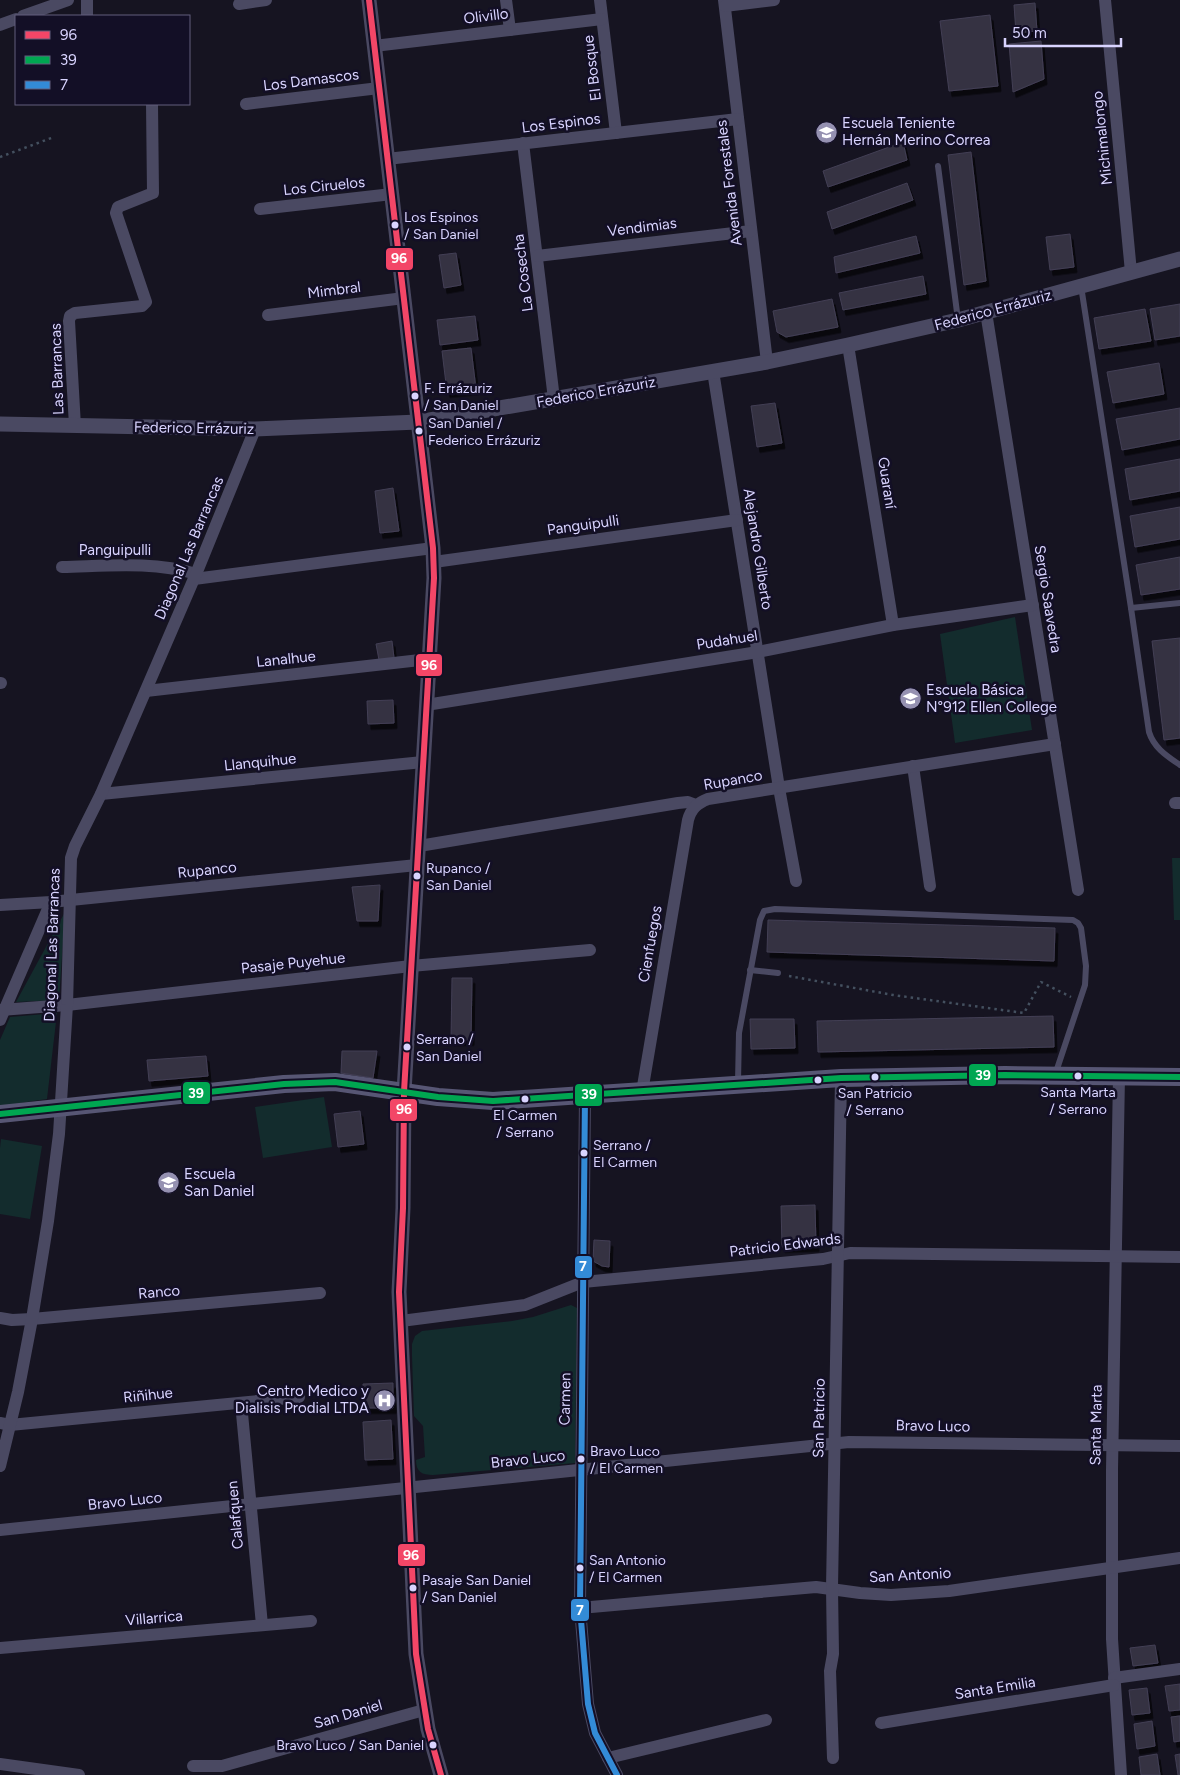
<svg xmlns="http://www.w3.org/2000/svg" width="1180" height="1775" font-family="Figtree,sans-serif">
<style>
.green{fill:#132c2d}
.building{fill:#343243;stroke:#433f54;filter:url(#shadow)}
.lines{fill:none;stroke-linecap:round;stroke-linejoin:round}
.path{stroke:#44505f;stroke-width:2.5;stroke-dasharray:2.5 4;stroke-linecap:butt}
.service{stroke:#4a4962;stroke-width:6}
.minor{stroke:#4a4962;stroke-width:12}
.tertiary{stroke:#4a4962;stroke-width:15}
.secondary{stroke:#575674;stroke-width:18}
.bus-1-casing{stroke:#130f26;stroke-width:10}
.bus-2-casing{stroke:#130f26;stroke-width:10}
.bus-3-casing{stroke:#130f26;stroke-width:10}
.bus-1{stroke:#f34667;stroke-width:6}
.bus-2{stroke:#00a651;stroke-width:6}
.bus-3{stroke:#338bd7;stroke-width:6}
.bus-dot{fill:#d9d4ff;stroke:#130f26;stroke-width:2}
.labels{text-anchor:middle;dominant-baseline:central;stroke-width:5;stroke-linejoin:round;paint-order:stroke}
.bus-label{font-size:14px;fill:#d9d4ff;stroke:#130f26;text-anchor:start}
.street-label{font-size:15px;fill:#d9d4ff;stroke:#130f26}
.poi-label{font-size:15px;fill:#d9d4ff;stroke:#130f26;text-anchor:start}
.line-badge{stroke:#130f26;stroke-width:2}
.badge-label{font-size:14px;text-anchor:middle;font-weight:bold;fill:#fff}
</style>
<defs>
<filter id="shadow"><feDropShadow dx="3" dy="5.5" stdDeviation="0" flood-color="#0009"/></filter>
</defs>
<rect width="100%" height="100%" fill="#161421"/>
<g class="green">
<polygon points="1015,617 1032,730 955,743 940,634"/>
<polygon points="1172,858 1180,858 1180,920 1174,920"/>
<polygon points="65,912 59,1000 16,1002"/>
<polygon points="57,1013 47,1099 0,1106 0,1040 10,1017"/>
<polygon points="324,1097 332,1147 263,1158 255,1107"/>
<polygon points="1,1139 42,1146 30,1219 0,1214 0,1148"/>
<path d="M571 1305 577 1308 575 1463 433 1475C422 1475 416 1472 416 1460L425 1457 423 1426 414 1416 412 1356V1344L415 1336 422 1331 512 1321 533 1317Z"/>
</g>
<g class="building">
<polygon points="1035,3 1037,31 1016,33 1014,5"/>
<polygon points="990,15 998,86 949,91 940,21"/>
<polygon points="1041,41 1044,79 1013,92 1009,44"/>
<polygon points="903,142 907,160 828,187 823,171"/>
<polygon points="971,152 986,281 964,285 948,155"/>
<polygon points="907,183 913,200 832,229 827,212"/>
<polygon points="1070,234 1074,267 1050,270 1046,237"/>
<polygon points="916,236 920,253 836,273 834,257"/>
<polygon points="456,253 461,285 444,288 439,255"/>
<polygon points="923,276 926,294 843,310 839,293"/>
<polygon points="832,299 838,327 786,337 777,332 773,311"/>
<polygon points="1180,304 1180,336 1155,340 1150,309"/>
<polygon points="1145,309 1151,341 1099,349 1094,318"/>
<polygon points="475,316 478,340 440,345 437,320"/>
<polygon points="471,348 476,389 447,392 442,351"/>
<polygon points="1159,363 1164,394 1113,403 1107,372"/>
<polygon points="775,403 782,443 757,447 751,406"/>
<polygon points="1180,408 1180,439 1122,450 1116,419"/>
<polygon points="1180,459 1180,491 1130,500 1125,469"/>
<polygon points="393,488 399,531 380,533 375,491"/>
<polygon points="1180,507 1180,539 1135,547 1130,516"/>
<polygon points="1180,557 1180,589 1141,595 1136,565"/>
<polygon points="1180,638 1180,738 1164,740 1152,641"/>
<polygon points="392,641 394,658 379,660 376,644"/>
<polygon points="393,700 394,723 368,724 367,701"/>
<polygon points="380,885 378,921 357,921 352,887"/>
<polygon points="768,920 1055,928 1054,961 767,952"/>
<polygon points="452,978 472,978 471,1040 451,1040"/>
<polygon points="1053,1016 1054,1047 818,1052 817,1021"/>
<polygon points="750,1019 794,1019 795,1048 751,1049"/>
<polygon points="342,1051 377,1051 373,1078 341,1073"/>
<polygon points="206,1056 208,1076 149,1081 147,1060"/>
<polygon points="360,1111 364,1144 338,1147 334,1114"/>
<polygon points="815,1205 816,1246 782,1247 781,1206"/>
<polygon points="594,1240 610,1241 609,1267 602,1266 593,1261"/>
<polygon points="393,1383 393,1408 363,1408 363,1384"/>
<polygon points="391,1420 393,1459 365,1460 363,1422"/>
<polygon points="1155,1645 1158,1663 1133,1666 1130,1648"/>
<polygon points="1180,1684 1180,1710 1169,1711 1165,1686"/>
<polygon points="1147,1688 1150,1713 1132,1715 1129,1690"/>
<polygon points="1180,1716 1180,1741 1174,1742 1171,1717"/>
<polygon points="1152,1721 1155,1746 1137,1749 1134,1724"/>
<polygon points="1157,1754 1160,1775 1141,1775 1139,1757"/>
<polygon points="1180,1754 1180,1775 1178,1775 1175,1755"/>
</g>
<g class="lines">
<g class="path">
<polyline points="0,157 54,137"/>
<polyline points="789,976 893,995 1024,1013 1041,982 1071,997"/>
</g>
<g class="service">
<polyline points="938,166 958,320"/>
<path d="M1081 286 1131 608 1149 732C1154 748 1167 756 1180 765"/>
<polyline points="1131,608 1180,603"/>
<polyline points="750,970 778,973"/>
<polyline points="738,1082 739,1033 760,920 764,911 775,909 1073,920 1078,923 1081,928 1086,966 1085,985 1055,1075"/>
</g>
<g class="minor">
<polyline points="506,0 510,30"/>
<polyline points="600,0 616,133"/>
<polyline points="724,0 767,362"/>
<polyline points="1105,0 1131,272"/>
<polyline points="239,4 266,0"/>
<polyline points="725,6 774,0"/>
<polyline points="23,16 68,0"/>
<polyline points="87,16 87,0"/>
<polyline points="0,25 16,19"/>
<polyline points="374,46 602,19"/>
<polyline points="246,104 379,88"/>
<polyline points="523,143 554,399"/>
<polyline points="387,159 738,119"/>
<polyline points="260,209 392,194"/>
<polyline points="537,256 751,231"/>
<polyline points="986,312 1078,890"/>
<polyline points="268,315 404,298"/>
<polyline points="848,345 893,625"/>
<polyline points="713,371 779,788 796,881"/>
<polyline points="75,426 69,321 70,316 75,313 142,306 146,302 116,213 118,207 153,193 152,104"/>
<polyline points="434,562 737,520"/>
<path d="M62 567C107 566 153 561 196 574"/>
<polyline points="194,579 433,548"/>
<polyline points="0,683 1,683"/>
<polyline points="146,691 429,659"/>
<polyline points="426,705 758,652 893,625 1033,605"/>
<polyline points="913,766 930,886"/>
<polyline points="101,794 423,762"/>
<polyline points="1175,803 1180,803"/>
<polyline points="419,846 678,803 688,802 696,805"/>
<polyline points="0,905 51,902 417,865"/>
<polyline points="0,1010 67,1005 411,966 590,950"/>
<polyline points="0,1020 51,902"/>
<polyline points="1119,1076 1112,1470 1112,1639 1121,1775"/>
<path d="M642 1092 688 820C691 809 697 803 708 799L1055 744"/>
<polyline points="585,1095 580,1608 588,1704 595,1733 617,1775"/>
<polyline points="0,1318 12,1320 32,1319 320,1293"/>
<polyline points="401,1321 525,1305 583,1282 823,1259 850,1253 1180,1257"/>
<polyline points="241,1403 262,1625"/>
<polyline points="0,1423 10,1425 299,1397"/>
<polyline points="0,1466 18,1392 32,1319 48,1221 59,1134 67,1005 71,858 75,846 101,794 196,574 255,429"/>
<polyline points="0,1530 849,1442 1180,1446"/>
<polyline points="580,1608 816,1587 860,1593 891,1595 949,1591 1180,1558"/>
<polyline points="0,1648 311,1621"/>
<polyline points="1114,1678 1180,1669"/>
<polyline points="881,1723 1114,1685"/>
<polyline points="608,1758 766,1720"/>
<polyline points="833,1758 830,1671 833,1654 832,1588 841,1078"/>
<polyline points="0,1764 79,1775"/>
<polyline points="193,1766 222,1766 424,1710"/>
</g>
<g class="tertiary">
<polyline points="369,0 433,548 434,578 404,1092 403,1208 399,1292 416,1654 428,1729 441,1775"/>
<polyline points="0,424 255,429 418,422 767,362 848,345 958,320 1180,259"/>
</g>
<polyline class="secondary" points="0,1114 284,1084 335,1082 438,1097 493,1101 841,1078 1005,1075 1180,1077"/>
<defs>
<polyline id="bus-1" points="369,0 433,548 434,578 404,1092 403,1208 399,1292 416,1654 428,1729 441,1775"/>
<polyline id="bus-2" points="0,1114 284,1084 335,1082 438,1097 493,1101 841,1078 1005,1075 1180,1077"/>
<polyline id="bus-3" points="585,1095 580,1608 588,1704 595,1733 617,1775"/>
</defs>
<use href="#bus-1" class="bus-1-casing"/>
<use href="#bus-2" class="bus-2-casing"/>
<use href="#bus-3" class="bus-3-casing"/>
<use href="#bus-1" class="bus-1"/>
<use href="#bus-2" class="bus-2"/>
<use href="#bus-3" class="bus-3"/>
</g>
<defs>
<symbol id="school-disc" viewBox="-11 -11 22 22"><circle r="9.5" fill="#9591b1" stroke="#130f26"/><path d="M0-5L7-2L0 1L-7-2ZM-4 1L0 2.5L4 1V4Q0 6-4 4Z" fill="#fff"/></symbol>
<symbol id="hospital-disc" viewBox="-11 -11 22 22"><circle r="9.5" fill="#9591b1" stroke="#130f26"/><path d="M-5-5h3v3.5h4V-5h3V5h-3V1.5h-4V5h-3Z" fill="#fff"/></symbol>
</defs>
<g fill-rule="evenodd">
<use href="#school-disc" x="814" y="120" width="25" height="25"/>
<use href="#school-disc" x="898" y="686" width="25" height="25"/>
<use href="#school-disc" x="156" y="1170" width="25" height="25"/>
<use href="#hospital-disc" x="372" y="1388" width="25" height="25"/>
</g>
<g class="bus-dot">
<circle cx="395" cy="225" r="4.5"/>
<circle cx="415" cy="396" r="4.5"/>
<circle cx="419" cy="431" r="4.5"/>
<circle cx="417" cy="876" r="4.5"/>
<circle cx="407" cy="1047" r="4.5"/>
<circle cx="1078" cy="1076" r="4.5"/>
<circle cx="875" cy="1077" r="4.5"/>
<circle cx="818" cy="1080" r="4.5"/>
<circle cx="525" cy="1099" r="4.5"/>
<circle cx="584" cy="1153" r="4.5"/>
<circle cx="581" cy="1459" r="4.5"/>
<circle cx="580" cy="1568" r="4.5"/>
<circle cx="413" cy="1588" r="4.5"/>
<circle cx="433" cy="1745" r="4.5"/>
</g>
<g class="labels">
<g class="bus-label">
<text x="404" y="217">Los Espinos<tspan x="404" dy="17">/ San Daniel</tspan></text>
<text x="424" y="388">F. Errázuriz<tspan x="424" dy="17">/ San Daniel</tspan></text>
<text x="428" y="423">San Daniel /<tspan x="428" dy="17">Federico Errázuriz</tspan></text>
<text x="426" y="868">Rupanco /<tspan x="426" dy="17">San Daniel</tspan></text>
<text x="416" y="1039">Serrano /<tspan x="416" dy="17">San Daniel</tspan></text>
<text x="1078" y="1092" text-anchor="middle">Santa Marta<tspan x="1078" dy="17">/ Serrano</tspan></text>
<text x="875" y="1093" text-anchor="middle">San Patricio<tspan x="875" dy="17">/ Serrano</tspan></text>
<text x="525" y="1115" text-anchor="middle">El Carmen<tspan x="525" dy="17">/ Serrano</tspan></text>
<text x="593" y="1145">Serrano /<tspan x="593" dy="17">El Carmen</tspan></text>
<text x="590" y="1451">Bravo Luco<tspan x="590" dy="17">/ El Carmen</tspan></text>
<text x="589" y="1560">San Antonio<tspan x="589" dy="17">/ El Carmen</tspan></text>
<text x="422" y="1580">Pasaje San Daniel<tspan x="422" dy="17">/ San Daniel</tspan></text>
<text x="424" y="1745" text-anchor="end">Bravo Luco / San Daniel</text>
</g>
<g class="street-label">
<text transform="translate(486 16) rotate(-7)">Olivillo</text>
<text transform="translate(592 68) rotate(-97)">El Bosque</text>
<text transform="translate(311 80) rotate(-7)">Los Damascos</text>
<text transform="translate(561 123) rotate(-7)">Los Espinos</text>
<text transform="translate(1102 138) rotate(-96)">Michimalongo</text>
<text transform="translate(729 183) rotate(-97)">Avenida Forestales</text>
<text transform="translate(324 186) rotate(-6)">Los Ciruelos</text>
<text transform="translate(642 227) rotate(-7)">Vendimias</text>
<text transform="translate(523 273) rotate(-97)">La Cosecha</text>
<text transform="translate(334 290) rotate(-7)">Mimbral</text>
<text transform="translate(993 310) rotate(-15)">Federico Errázuriz</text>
<text transform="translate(57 369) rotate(-92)">Las Barrancas</text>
<text transform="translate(596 392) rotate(-10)">Federico Errázuriz</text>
<text transform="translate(194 428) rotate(1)">Federico Errázuriz</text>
<text transform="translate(887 483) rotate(81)">Guaraní</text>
<text transform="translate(583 525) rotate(-8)">Panguipulli</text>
<text transform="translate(189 548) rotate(-67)">Diagonal Las Barrancas</text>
<text transform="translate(758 549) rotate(81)">Alejandro Gilberto</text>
<text x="115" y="550">Panguipulli</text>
<text transform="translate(1048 599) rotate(81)">Sergio Saavedra</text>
<text transform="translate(727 640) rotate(-9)">Pudahuel</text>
<text transform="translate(286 659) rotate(-6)">Lanalhue</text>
<text transform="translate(260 762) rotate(-6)">Llanquihue</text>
<text transform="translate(733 780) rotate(-10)">Rupanco</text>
<text transform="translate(207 870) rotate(-6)">Rupanco</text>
<text transform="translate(650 944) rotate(-80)">Cienfuegos</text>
<text transform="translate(52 945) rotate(-88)">Diagonal Las Barrancas</text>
<text transform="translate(293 963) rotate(-6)">Pasaje Puyehue</text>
<text transform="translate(785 1245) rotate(-7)">Patricio Edwards</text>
<text transform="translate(159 1292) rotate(-5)">Ranco</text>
<text transform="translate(148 1395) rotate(-6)">Riñihue</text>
<text transform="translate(565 1399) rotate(-89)">Carmen</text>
<text transform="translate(819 1418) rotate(-89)">San Patricio</text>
<text transform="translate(1096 1425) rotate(-89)">Santa Marta</text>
<text transform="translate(933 1426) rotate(1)">Bravo Luco</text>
<text transform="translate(528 1459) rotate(-6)">Bravo Luco</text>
<text transform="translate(125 1501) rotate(-6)">Bravo Luco</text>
<text transform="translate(235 1515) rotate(-95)">Calafquen</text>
<text transform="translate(910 1575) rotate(-3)">San Antonio</text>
<text transform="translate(154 1618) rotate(-5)">Villarrica</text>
<text transform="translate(995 1688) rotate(-9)">Santa Emilia</text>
<text transform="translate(348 1714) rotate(-16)">San Daniel</text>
</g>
<g class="poi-label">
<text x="842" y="123">Escuela Teniente<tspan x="842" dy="17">Hernán Merino Correa</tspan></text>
<text x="926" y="690">Escuela Básica<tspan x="926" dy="17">N°912 Ellen College</tspan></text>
<text x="184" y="1174">Escuela<tspan x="184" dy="17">San Daniel</tspan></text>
<text x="369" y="1391" text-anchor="end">Centro Medico y<tspan x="369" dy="17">Dialisis Prodial LTDA</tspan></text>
</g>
</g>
<g class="line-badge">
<rect x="385" y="247" width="29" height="24" rx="5" fill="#f34667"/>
<rect x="415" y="653" width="28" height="24" rx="5" fill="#f34667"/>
<rect x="968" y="1063" width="29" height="24" rx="5" fill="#00a651"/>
<rect x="182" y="1081" width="29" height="24" rx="5" fill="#00a651"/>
<rect x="574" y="1083" width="29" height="24" rx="5" fill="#00a651"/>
<rect x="389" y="1098" width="29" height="24" rx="5" fill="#f34667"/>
<rect x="574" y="1255" width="19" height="24" rx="5" fill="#338bd7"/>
<rect x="397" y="1543" width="29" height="24" rx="5" fill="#f34667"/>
<rect x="570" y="1598" width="20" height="24" rx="5" fill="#338bd7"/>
</g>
<g class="badge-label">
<text x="399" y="263">96</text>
<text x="429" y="670">96</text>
<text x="983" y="1080">39</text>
<text x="196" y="1098">39</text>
<text x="589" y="1099">39</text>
<text x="404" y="1114">96</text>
<text x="583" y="1271">7</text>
<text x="411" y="1560">96</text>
<text x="580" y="1615">7</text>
</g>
<rect x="15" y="15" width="175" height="90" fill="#130f26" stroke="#625e7d"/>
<rect x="25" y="31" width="25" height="8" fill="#f34667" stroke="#625e7d"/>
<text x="60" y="40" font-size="15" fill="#d9d4ff">96</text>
<rect x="25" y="56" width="25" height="8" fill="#00a651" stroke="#625e7d"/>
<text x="60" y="65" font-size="15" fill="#d9d4ff">39</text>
<rect x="25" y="81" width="25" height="8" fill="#338bd7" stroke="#625e7d"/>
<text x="60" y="90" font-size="15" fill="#d9d4ff">7</text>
<path d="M1005 38v8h116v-8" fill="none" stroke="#d9d4ff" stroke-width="2.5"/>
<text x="1012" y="38" font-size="15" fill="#d9d4ff" stroke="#130f26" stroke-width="4" paint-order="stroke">50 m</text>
</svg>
